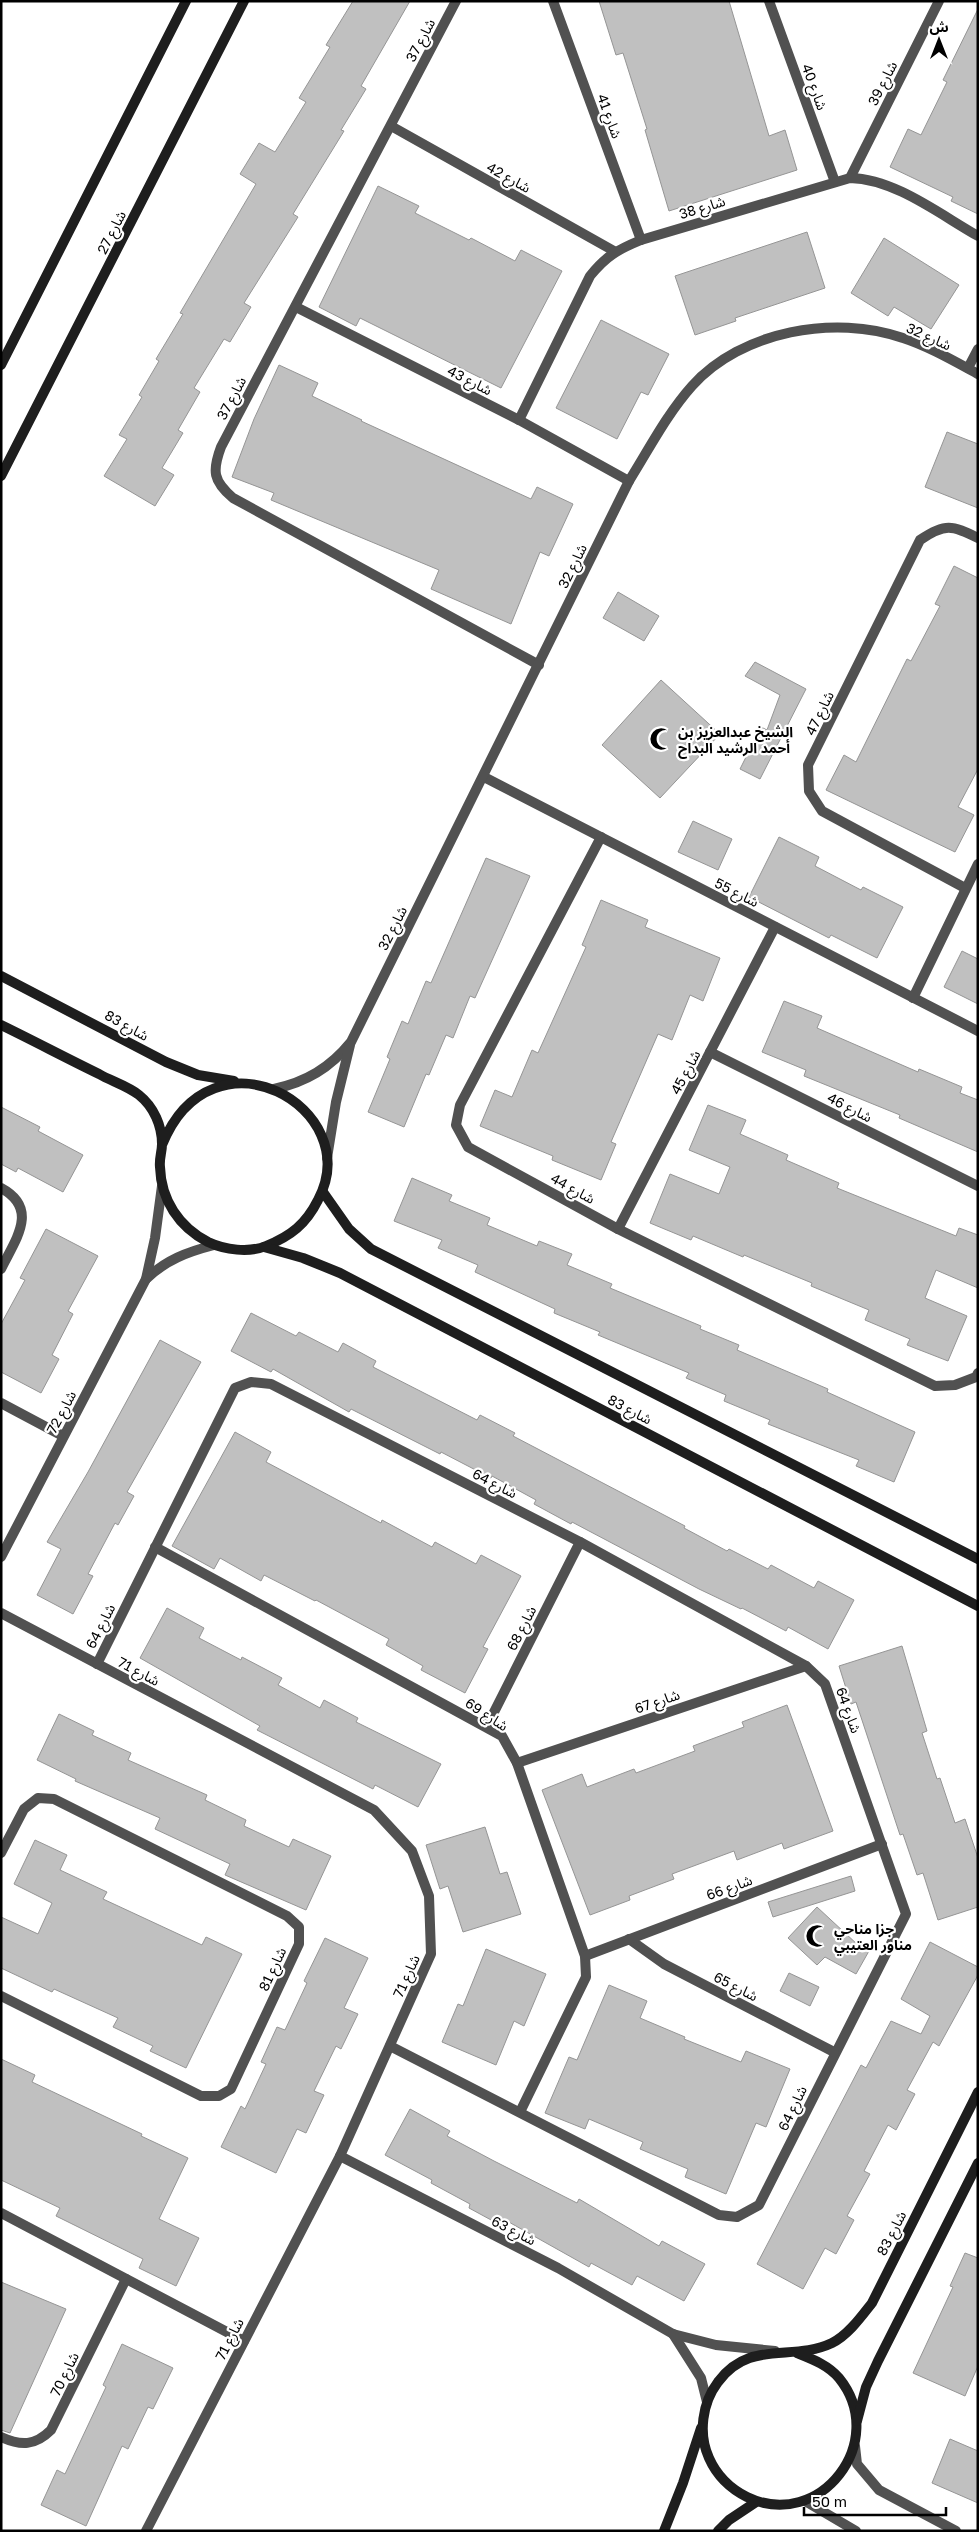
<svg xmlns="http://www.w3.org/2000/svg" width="979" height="2532" font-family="'Golos Text','Noto Sans Arabic',sans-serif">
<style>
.building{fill:#c0c0c0;stroke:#959595}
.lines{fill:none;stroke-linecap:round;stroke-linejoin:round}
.street{stroke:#515151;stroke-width:10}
.secondary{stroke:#1e1e1e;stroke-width:10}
.labels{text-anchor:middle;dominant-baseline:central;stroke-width:4.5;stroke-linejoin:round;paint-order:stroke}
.street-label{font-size:14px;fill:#000;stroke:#fff}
.poi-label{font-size:14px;font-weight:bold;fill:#000;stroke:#fff;text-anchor:start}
</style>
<rect width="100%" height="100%" fill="#fff"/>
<g class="building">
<polygon points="353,1 410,1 361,86 366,89 341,130 344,131 293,214 298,217 244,303 251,307 230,342 224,339 194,388 200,392 178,430 183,433 162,468 174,475 155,506 104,476 127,439 119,435 142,397 139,395 159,361 156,359 183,314 180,313 256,184 240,174 259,143 275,152 306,102 299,98 330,47 326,45"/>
<polygon points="599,1 729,1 769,136 785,130 797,170 669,211 645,130 647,129 623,53 616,55"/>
<polygon points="978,9 978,214 951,201 953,197 890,167 908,129 921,135 947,82 943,80"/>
<polygon points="378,186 419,206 415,213 469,240 471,238 515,261 521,250 562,271 501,388 360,318 356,326 319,307"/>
<polygon points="807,232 825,288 735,318 736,321 695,335 675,276"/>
<polygon points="884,238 959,285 931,329 894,307 888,316 851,293"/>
<polygon points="601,320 669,354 648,395 641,392 617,439 556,408"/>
<polygon points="279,365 318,383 312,396 362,420 361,421 531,499 537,487 573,504 549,556 540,552 511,624 431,589 439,570 271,500 274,493 232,477 254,419"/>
<polygon points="947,432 978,444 978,508 925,487"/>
<polygon points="954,566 978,578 978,769 958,807 974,815 955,852 826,790 844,755 856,762 907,659 911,661 940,606 935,604"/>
<polygon points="618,592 659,616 644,641 603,618"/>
<polygon points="755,662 806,689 760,779 740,769 761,727 767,730 780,695 745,676"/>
<polygon points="661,680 720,734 660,798 602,745"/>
<polygon points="693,821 732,839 718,870 678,852"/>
<polygon points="779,837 819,857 815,866 861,890 863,887 903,907 877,958 831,935 829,938 749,897"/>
<polygon points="486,858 530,876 475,998 470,996 453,1038 446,1035 429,1075 426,1074 404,1127 368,1112 390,1059 387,1057 402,1021 408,1024 426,981 431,983"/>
<polygon points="601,900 648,920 645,927 720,958 703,1001 690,995 672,1040 658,1034 611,1142 616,1144 601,1180 552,1160 553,1156 480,1126 495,1090 512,1097 532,1050 538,1053 586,947 582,945"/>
<polygon points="962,951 978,959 978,1004 944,987"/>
<polygon points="784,1001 822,1016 817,1028 918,1072 919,1069 962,1087 960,1093 978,1100 978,1152 899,1118 900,1115 804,1076 806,1070 762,1052"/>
<polygon points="708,1105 746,1120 740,1134 788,1155 786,1160 839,1183 837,1188 956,1236 959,1228 978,1235 978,1288 936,1270 925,1298 967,1316 948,1361 907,1345 910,1339 865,1320 869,1310 811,1286 812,1283 744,1255 743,1257 693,1236 691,1240 650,1223 670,1174 719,1194 730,1167 689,1150"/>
<polygon points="1,1107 40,1127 38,1131 83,1155 63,1192 18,1168 16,1172 1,1164"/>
<polygon points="412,1178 452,1195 449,1201 490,1218 487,1225 537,1246 539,1241 572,1254 567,1265 612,1284 610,1288 701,1326 700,1329 739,1345 737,1350 828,1389 827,1392 915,1432 894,1482 856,1466 859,1460 768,1424 770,1420 724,1401 726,1395 686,1378 689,1373 598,1335 600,1332 554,1313 555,1309 475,1272 478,1265 438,1248 442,1240 394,1221"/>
<polygon points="46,1229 98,1256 68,1311 73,1314 52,1355 59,1359 41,1393 1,1372 1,1324 25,1280 20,1278"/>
<polygon points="251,1313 296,1336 299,1332 338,1352 343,1343 376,1361 373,1367 477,1420 480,1415 515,1433 513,1436 685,1526 684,1528 727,1551 729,1549 768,1569 771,1565 814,1588 818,1581 854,1600 828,1649 788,1627 786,1631 742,1608 741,1609 699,1589 572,1522 571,1524 534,1504 536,1500 492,1476 491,1478 441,1452 440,1454 351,1409 349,1412 273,1369 271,1372 231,1351"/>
<polygon points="160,1340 201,1362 127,1492 134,1496 118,1525 115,1523 88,1574 93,1576 73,1614 37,1595 61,1549 47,1542 88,1472"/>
<polygon points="235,1432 271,1452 266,1462 381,1523 382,1520 432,1547 435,1542 476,1564 481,1555 521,1576 483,1647 488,1649 465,1693 421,1670 423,1666 386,1645 389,1639 316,1600 315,1601 264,1575 261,1581 220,1558 214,1569 172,1546"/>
<polygon points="167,1608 204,1628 199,1638 241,1660 242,1657 282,1678 278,1685 320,1708 324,1700 358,1718 356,1722 441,1764 418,1807 375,1785 373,1789 257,1730 260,1726 140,1658"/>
<polygon points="902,1646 927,1731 922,1733 937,1779 940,1778 955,1823 965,1819 978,1858 978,1907 938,1920 923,1873 917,1875 903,1834 900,1835 856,1702 851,1704 839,1666"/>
<polygon points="787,1705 833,1831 784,1849 782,1843 737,1860 734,1851 672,1874 674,1879 629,1896 630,1900 590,1915 542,1790 582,1774 587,1787 634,1769 636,1773 695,1751 693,1746 744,1727 742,1722"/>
<polygon points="59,1714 94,1731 92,1735 131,1753 128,1760 207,1795 205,1800 246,1820 244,1826 289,1847 293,1839 331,1856 306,1910 225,1875 230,1864 155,1829 160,1818 75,1781 76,1779 37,1760"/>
<polygon points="485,1827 500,1874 507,1872 521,1914 463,1932 448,1886 440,1889 426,1845"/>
<polygon points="35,1840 67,1855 60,1870 107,1892 103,1899 202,1945 206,1937 242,1954 186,2068 150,2051 153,2046 113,2027 118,2018 54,1989 52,1992 1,1968 1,1917 38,1934 52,1903 14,1884"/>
<polygon points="851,1876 855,1891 773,1917 768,1902"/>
<polygon points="817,1907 858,1945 869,1951 856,1974 825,1957 817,1965 788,1938"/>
<polygon points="325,1938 368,1958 344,2008 358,2014 341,2049 336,2046 314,2091 324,2095 306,2133 297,2129 276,2173 221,2147 241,2106 245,2109 266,2064 261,2062 277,2027 285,2030 307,1983 304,1981"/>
<polygon points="930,1942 978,1967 978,1975 939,2046 933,2042 907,2090 915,2094 896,2130 888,2125 864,2171 870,2174 847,2216 854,2220 836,2254 825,2248 803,2289 757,2264 861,2065 866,2068 891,2021 921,2034 930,2016 901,1999"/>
<polygon points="486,1949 546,1974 524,2026 514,2021 496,2065 442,2042 458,2004 463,2006"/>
<polygon points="789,1973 819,1987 810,2006 780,1991"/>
<polygon points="609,1985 647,2001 640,2018 685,2037 684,2039 741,2062 746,2051 790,2069 766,2127 756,2123 726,2194 685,2177 688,2169 640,2149 643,2142 589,2119 585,2129 545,2113 569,2057 577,2060"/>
<polygon points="1,2059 35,2075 32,2082 142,2134 141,2136 188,2158 159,2219 199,2238 176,2286 139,2268 143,2259 56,2216 60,2208 1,2180"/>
<polygon points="410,2109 450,2131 447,2136 494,2161 577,2203 579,2199 659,2246 662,2241 705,2264 684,2301 637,2276 632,2285 591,2263 589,2267 507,2221 504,2227 469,2208 470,2204 431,2183 432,2180 385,2155"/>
<polygon points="965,2253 978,2258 978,2366 965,2396 913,2373 953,2287 950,2286"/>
<polygon points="1,2282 66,2309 10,2433 1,2430"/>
<polygon points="122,2344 173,2368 153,2409 148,2407 128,2449 122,2446 86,2526 41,2505 57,2470 65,2474 106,2387 103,2385"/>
<polygon points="950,2439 978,2451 978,2503 932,2483"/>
</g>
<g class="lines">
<g class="street">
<path d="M456 1 221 447C212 471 213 481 233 498L539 665"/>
<polyline points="553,1 641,240"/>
<polyline points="769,1 835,182"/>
<polyline points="391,126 614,251"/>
<polyline points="850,178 939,1"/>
<polyline points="296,307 519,420 629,481"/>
<polyline points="968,368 978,349"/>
<path d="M519 420 590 276C606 256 617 250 641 240L850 178C895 179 939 214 978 236"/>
<polyline points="484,777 978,1031"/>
<polyline points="601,837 460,1105 456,1125 468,1147 618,1229 935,1386 955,1385 976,1377 978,1373"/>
<path d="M965 888 822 811 809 791 808 765 920 540C945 523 952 525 978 538"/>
<polyline points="913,998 978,864"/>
<polyline points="710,1052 978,1186"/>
<path d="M274 1089C306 1082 330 1068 351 1042L629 481C649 449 667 414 692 386 741 331 835 314 903 338 928 346 954 361 978 374"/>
<polyline points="327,1158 336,1102 350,1045"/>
<path d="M1 1188C40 1209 15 1240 1 1269"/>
<polyline points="618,1229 775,927"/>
<path d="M146 1279C166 1260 187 1252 214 1245"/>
<polyline points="1,1403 63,1436"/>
<polyline points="155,1547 502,1736 517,1763 585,1956 586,1977 520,2112"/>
<polyline points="1,1557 146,1279 155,1238 162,1186"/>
<polyline points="1,1613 374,1810 412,1851 429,1896 431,1954 340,2156 146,2531"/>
<polyline points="97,1664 235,1388 251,1382 271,1384 580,1542 806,1666 825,1684 906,1914 759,2205 737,2217 719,2215 390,2046"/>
<polyline points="487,1726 580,1542"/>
<polyline points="517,1763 806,1666"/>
<polyline points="1,1853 24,1809 38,1798 54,1799 287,1916 299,1927 299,1944 231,2089 219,2096 201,2096 1,1996"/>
<polyline points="629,1939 664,1964 834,2052"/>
<polyline points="585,1956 882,1844"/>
<polyline points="340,2156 558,2268 673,2334 716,2345 775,2351"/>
<polyline points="1,2213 244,2341"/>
<polyline points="673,2334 701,2378 707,2402"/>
<path d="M1 2437C21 2446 35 2446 51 2430L126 2279"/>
<polyline points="855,2446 857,2464 879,2490 956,2531"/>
<polyline points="805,2501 856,2531"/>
</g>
<g class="secondary">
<polyline points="1,365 186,1"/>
<polyline points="1,476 244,1"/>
<polyline points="1,976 166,1062 198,1075 234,1081"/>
<path d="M1 1025C34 1041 66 1058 99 1074 111 1081 128 1086 139 1095 154 1107 162 1126 162 1144 162 1152 159 1159 160 1167 161 1200 179 1227 208 1242 225 1250 249 1253 266 1246 291 1236 306 1224 318 1200 367 1108 212 1021 162 1145"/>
<polyline points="323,1192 349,1229 371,1249 978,1559"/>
<polyline points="264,1247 303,1258 340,1273 978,1606"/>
<path d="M797 2353C812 2359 828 2365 839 2378 890 2441 820 2532 747 2497 729 2488 717 2476 709 2458 698 2434 702 2403 718 2382 749 2339 792 2362 832 2343 848 2335 861 2317 872 2303L978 2092"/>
<polyline points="857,2421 866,2387 878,2361 978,2163"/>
<polyline points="664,2531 683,2483 701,2428"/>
<polyline points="718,2531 729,2520 756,2502"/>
</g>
</g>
<defs>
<symbol id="mosque-bare" viewBox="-9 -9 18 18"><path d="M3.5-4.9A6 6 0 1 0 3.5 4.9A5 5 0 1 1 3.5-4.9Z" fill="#000" stroke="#fff" stroke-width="2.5" paint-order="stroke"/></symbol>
</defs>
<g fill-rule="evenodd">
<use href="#mosque-bare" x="645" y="723" width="32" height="32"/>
<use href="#mosque-bare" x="801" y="1920" width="32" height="32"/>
</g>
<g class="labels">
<g class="street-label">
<text transform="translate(420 40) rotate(-62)">شارع 37</text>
<text transform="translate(882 83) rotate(-63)">شارع 39</text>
<text transform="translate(815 87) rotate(70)">شارع 40</text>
<text transform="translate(610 116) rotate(70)">شارع 41</text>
<text transform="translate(509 177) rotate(29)">شارع 42</text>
<text transform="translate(702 207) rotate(-17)">شارع 38</text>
<text transform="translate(111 232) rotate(-63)">شارع 27</text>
<text transform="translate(929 336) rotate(24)">شارع 32</text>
<text transform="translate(470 380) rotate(27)">شارع 43</text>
<text transform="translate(231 398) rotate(-62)">شارع 37</text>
<text transform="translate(572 566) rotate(-64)">شارع 32</text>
<text transform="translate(819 713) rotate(-64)">شارع 47</text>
<text transform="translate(737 892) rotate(27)">شارع 55</text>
<text transform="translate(392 928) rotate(-63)">شارع 32</text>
<text transform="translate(127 1025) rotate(29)">شارع 83</text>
<text transform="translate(685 1072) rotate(-62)">شارع 45</text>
<text transform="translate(850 1107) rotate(27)">شارع 46</text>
<text transform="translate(573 1188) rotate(29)">شارع 44</text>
<text transform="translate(630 1409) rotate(28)">شارع 83</text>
<text transform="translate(61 1412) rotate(-62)">شارع 72</text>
<text transform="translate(495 1483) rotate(27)">شارع 64</text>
<text transform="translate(100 1626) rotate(-63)">شارع 64</text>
<text transform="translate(521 1628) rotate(-63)">شارع 68</text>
<text transform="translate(139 1671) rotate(28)">شارع 71</text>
<text transform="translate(657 1701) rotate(-19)">شارع 67</text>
<text transform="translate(849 1710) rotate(70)">شارع 64</text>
<text transform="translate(487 1714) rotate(33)">شارع 69</text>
<text transform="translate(729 1887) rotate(-20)">شارع 66</text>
<text transform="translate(272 1969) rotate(-65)">شارع 81</text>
<text transform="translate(406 1976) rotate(-66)">شارع 71</text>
<text transform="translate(736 1986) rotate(27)">شارع 65</text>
<text transform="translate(792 2108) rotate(-64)">شارع 64</text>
<text transform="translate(514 2230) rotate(27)">شارع 63</text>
<text transform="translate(891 2233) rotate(-63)">شارع 83</text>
<text transform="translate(229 2339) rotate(-63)">شارع 71</text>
<text transform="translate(64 2374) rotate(-64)">شارع 70</text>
</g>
<g class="poi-label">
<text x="678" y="731">الشيخ عبدالعزيز بن<tspan x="678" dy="16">أحمد الرشيد البداح</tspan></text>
<text x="834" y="1928">جزا مناحي<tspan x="834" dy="16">مناور العتيبي</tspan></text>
</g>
</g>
<rect width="979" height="2532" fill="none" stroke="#000000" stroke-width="5"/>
<g transform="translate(939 40)" stroke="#ffffff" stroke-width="4" paint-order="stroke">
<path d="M0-4L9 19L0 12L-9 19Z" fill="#000000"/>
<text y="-8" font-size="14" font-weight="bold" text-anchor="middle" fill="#000000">ش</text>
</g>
<path d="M804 2507v8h142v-8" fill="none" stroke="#000000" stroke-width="2.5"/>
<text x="812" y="2507" font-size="15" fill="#000000" stroke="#ffffff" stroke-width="4" paint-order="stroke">50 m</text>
</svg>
